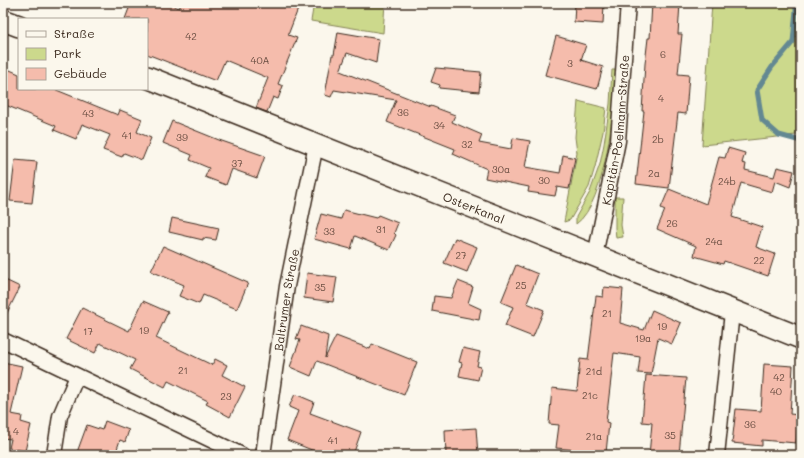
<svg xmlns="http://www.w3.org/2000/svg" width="804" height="458" font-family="Mali,sans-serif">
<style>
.green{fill:#ccd98c;stroke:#848255}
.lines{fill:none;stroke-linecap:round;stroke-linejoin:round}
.stream{stroke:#638892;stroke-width:5}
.building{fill:#f5bcac;stroke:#3b2a1e}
.minor-casing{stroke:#3b2a1e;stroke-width:17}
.secondary-casing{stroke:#3b2a1e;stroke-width:24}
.minor{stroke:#fbf7ec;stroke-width:14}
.secondary{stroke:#fbf7ec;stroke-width:21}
.labels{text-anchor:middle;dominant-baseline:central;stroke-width:3.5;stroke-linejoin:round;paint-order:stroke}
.number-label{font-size:10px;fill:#6a4e42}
.street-label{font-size:12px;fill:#3b2a1e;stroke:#fbf7ec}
</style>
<rect width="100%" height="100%" fill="#fbf7ec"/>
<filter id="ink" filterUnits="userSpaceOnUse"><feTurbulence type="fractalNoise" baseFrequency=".025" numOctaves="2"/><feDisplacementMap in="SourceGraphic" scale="8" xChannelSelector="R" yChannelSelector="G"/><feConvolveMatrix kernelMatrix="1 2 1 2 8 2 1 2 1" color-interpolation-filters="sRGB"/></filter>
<g filter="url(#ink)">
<g class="green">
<polygon points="314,3 385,3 383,33 311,21"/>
<polygon points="712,3 800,3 796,135 702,145"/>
<path d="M612 70H616C614 106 607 202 576 224V217L590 192 600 164 604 144 610 104Z"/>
<polygon points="578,101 606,108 603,132 595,167 589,187 570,220 564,222 577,153 575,137"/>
<polygon points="615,197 623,197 621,225 623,237 616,238 615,228"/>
</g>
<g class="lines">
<polyline class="stream" points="795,3 796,10 793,42 772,67 757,90 762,120 779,135 801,141"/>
</g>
<g class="building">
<polygon points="131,3 166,3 179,8 182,3 284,3 298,9 288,35 297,38 278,84 283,86 278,99 273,97 267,112 256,108 268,78 225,60 216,81 147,54 147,19 125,19"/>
<polygon points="575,3 604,3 603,24 574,22"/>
<polygon points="652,3 680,3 678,34 682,34 678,74 689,75 686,114 678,113 669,188 636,184 644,111 642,111 645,64 648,38 650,38"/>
<polygon points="338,32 379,39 376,63 347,53 340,71 431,107 431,106 455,115 452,122 482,135 479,143 511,149 513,138 530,141 525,167 560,173 563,155 575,158 569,189 557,187 555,196 528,192 529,187 485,178 487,169 453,154 455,149 387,122 396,100 334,90 331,97 325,95 332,55 334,55"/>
<polygon points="556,36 586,45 581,60 603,67 597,89 545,75"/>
<polygon points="3,67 19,74 19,89 54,89 118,115 120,110 142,119 137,132 151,138 142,160 124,153 122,157 103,150 110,135 82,124 76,139 54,130 56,126 3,104"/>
<polygon points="436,68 481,72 479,92 439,88 440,85 431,82"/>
<polygon points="172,121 219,140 265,156 257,178 232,169 226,185 205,177 209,168 190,160 192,155 163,143"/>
<polygon points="728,148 745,153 742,163 746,164 745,170 774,177 777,167 794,171 790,187 775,181 772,192 741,183 732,217 762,227 756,247 775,254 768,276 724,261 723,264 694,256 696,246 657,229 665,210 661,208 669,189 706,204 719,157 725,158"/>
<polygon points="15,160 37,162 32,203 10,201"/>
<polygon points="344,210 376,218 378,215 398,223 394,233 396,235 389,250 355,236 351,249 314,239 321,214 341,219"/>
<polygon points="172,218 219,228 216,240 203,238 203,240 169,232"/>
<polygon points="455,238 477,247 467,272 444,263"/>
<polygon points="163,246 248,283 237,309 203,295 199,304 179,296 184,285 151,271"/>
<polygon points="516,265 538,274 527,303 544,310 533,337 505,326 513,307 501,302"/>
<polygon points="307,273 337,277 333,302 304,298"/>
<polygon points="3,279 20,287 3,321"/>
<polygon points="458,281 473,287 468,303 481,309 479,320 432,311 434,296 451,298"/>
<polygon points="604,287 623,289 620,323 644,330 652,310 681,323 672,344 658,338 651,374 638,373 640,357 614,353 606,422 609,423 606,453 556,448 559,425 549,424 552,388 577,391 580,359 588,360 596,296 603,297"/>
<polygon points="143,301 168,312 156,338 212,365 215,359 227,365 222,375 245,387 230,417 206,404 208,401 168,381 165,387 130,369 135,360 100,343 95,353 66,339 82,308 129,331"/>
<polygon points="301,326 328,336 325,358 336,336 370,349 372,344 417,362 404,395 317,361 311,376 290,367 300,340 296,339"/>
<polygon points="463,348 480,352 477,366 481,367 478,380 459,376 462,363 459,362"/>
<polygon points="3,362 22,366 11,414 22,416 21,422 31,425 25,451 9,448 11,439 3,438"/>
<polygon points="764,364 793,366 790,414 799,415 796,443 762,440 762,446 732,443 736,409 761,411"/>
<polygon points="646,375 686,378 679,455 649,455 652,423 642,422"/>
<polygon points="295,394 314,402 310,413 361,432 353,455 324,455 287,440 298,411 289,407"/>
<polygon points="105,421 129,430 125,442 120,440 115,455 76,455 87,425 102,430"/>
<polygon points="476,428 478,455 446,455 445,430"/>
</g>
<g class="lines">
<defs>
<g id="minor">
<path id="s1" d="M595 256 618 141 628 3"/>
<polyline points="3,340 242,455"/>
<polyline points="54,455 60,416 77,376"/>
<path id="s2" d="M263 455 287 286 316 145"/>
<polyline points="717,455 732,312"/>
</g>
<g id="secondary">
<polyline points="3,20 19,26"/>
<path id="s3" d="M147 77 801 338"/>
</g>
</defs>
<use href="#minor" class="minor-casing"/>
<use href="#secondary" class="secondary-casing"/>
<use href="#minor" class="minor"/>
<use href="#secondary" class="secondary"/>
</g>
</g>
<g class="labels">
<g class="number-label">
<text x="191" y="36">42</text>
<text x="663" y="54">6</text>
<text x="260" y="60">40A</text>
<text x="570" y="63">3</text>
<text x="661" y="98">4</text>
<text x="403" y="112">36</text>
<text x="88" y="113">43</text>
<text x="439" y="125">34</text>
<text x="127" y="135">41</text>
<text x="182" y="137">39</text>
<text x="658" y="139">2b</text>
<text x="467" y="144">32</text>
<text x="237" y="163">37</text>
<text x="501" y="169">30a</text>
<text x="654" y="173">2a</text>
<text x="544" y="180">30</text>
<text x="727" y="181">24b</text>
<text x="672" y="223">26</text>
<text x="381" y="229">31</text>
<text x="329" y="231">33</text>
<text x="714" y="241">24a</text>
<text x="461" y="255">27</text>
<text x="759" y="260">22</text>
<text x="521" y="285">25</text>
<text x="320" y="287">35</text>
<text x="607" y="313">21</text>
<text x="662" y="326">19</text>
<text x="144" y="330">19</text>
<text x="88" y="331">17</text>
<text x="643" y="338">19a</text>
<text x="183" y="370">21</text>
<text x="594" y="371">21d</text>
<text x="779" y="377">42</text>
<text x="776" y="391">40</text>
<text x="590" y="395">21c</text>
<text x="226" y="396">23</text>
<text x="750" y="424">36</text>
<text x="16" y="431">4</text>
<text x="670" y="435">35</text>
<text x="594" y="436">21a</text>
<text x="333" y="440">41</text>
</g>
<g class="street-label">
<text stroke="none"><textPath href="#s1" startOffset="128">Kapitän-Poelmann-Straße</textPath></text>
<text stroke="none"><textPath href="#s3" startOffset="352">Osterkanal</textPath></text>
<text stroke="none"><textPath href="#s2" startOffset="157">Baltrumer Straße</textPath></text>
</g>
</g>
<rect width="804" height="458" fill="none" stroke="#fbf7ec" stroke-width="16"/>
<rect x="8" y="8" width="788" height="442" fill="none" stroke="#3b2a1e" stroke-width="1.5" filter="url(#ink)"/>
<rect x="18" y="18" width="130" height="72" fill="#fbf7ec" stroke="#aea59a"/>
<rect x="26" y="31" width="20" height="6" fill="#fbf7ec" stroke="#aea59a"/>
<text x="54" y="38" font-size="12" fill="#3b2a1e">Straße</text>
<rect x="26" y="48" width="20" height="12" fill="#ccd98c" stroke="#aea59a"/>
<text x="54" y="58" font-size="12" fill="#3b2a1e">Park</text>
<rect x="26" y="68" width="20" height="12" fill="#f5bcac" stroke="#aea59a"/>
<text x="54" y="78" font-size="12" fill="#3b2a1e">Gebäude</text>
</svg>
